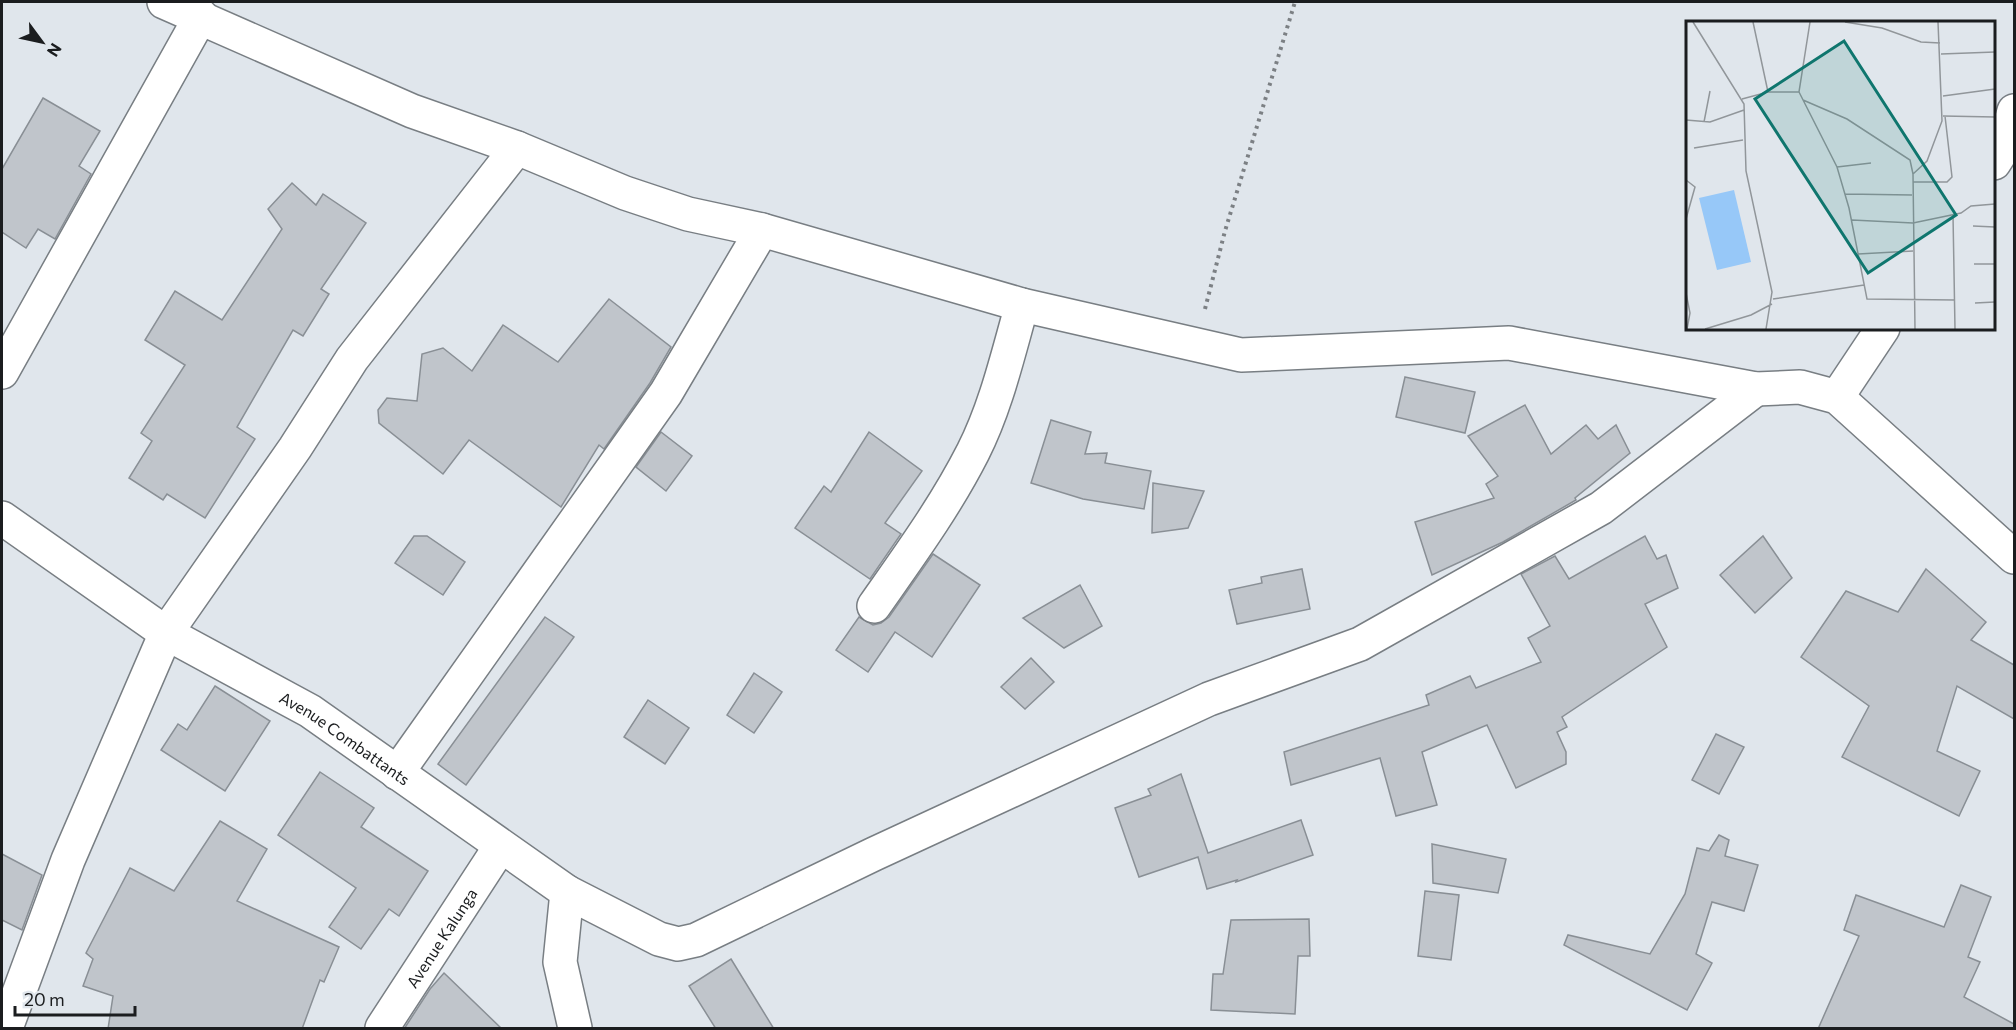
<svg xmlns="http://www.w3.org/2000/svg" width="2016" height="1030" font-family="Commissioner,sans-serif">
<style>
.building{fill:#c0c5cb;stroke:#898f95;stroke-width:1.5}
.lines{fill:none;stroke-linecap:round;stroke-linejoin:round}
.street-casing{stroke:#787e83;stroke-width:36}
.path{stroke:#7c8084;stroke-width:4;stroke-dasharray:3 4.5;stroke-linecap:butt}
.street{stroke:#fff;stroke-width:33}
.labels{text-anchor:middle;dominant-baseline:central;stroke-width:6;stroke-linejoin:round;paint-order:stroke}
.street-label{font-size:16px;fill:#1b1d1f;stroke:#e0e6ec}
.inset-road{fill:none;stroke:#91969a;stroke-width:1.5}
.view{fill:#0f766e;fill-opacity:0.15;stroke:#0f766e;stroke-width:3}
.inset-edge{fill:none;stroke:#1b1d1f;stroke-width:3}
</style>
<rect width="100%" height="100%" fill="#e0e6ec"/>
<g class="building">
<polygon points="43,98 100,131 79,166 91,174 55,239 38,229 26,248 2,232 2,169"/>
<polygon points="292,183 316,205 323,194 366,223 321,289 329,294 303,336 293,330 237,427 255,439 205,518 167,494 163,500 129,478 152,441 141,433 185,365 145,340 175,291 222,320 282,229 268,209"/>
<polygon points="609,299 671,347 650,383 604,449 599,445 561,507 469,440 443,474 379,423 378,410 387,398 417,401 422,354 443,348 472,371 503,325 558,362"/>
<polygon points="1405,377 1475,392 1465,433 1396,417"/>
<polygon points="1525,405 1551,454 1586,425 1598,439 1616,425 1630,453 1575,498 1576,500 1503,542 1432,575 1415,522 1494,498 1486,484 1498,476 1468,436"/>
<polygon points="1051,420 1091,432 1085,454 1107,453 1105,463 1151,471 1144,509 1083,499 1031,483"/>
<polygon points="661,432 692,456 666,491 636,467"/>
<polygon points="869,432 922,471 885,523 901,534 870,579 795,528 824,486 831,492"/>
<polygon points="1153,483 1204,491 1188,528 1152,533"/>
<polygon points="414,536 427,536 465,562 443,595 395,563"/>
<polygon points="1645,536 1657,559 1666,555 1678,588 1645,604 1667,647 1562,717 1567,727 1557,732 1566,752 1566,764 1516,788 1487,725 1422,752 1437,805 1396,816 1380,758 1291,785 1284,752 1429,705 1426,695 1470,676 1476,688 1541,662 1528,638 1550,626 1521,574 1555,556 1569,579"/>
<polygon points="1763,536 1792,578 1755,613 1720,575"/>
<polygon points="933,554 980,585 932,657 895,632 868,672 836,650 859,617 873,625 881,623 889,617"/>
<polygon points="1302,569 1310,609 1237,624 1229,590 1262,583 1261,577"/>
<polygon points="1926,569 1986,622 1971,640 2014,665 2014,719 1957,686 1937,751 1980,771 1959,816 1842,757 1869,706 1801,657 1846,591 1898,612"/>
<polygon points="1080,585 1102,626 1064,648 1023,618"/>
<polygon points="545,617 574,637 466,785 438,764"/>
<polygon points="1031,658 1054,682 1025,709 1001,687"/>
<polygon points="754,673 782,692 754,733 727,715"/>
<polygon points="215,686 270,721 225,791 161,750 178,724 187,730"/>
<polygon points="648,700 689,728 665,764 624,737"/>
<polygon points="1716,734 1744,747 1719,794 1692,780"/>
<polygon points="320,772 374,808 361,827 428,871 399,916 389,909 361,949 329,927 356,888 278,835"/>
<polygon points="1181,774 1208,853 1301,820 1313,855 1236,882 1237,880 1207,889 1198,857 1139,877 1115,808 1151,795 1148,789"/>
<polygon points="220,821 267,849 237,901 339,947 324,982 320,980 302,1029 108,1029 113,996 83,986 93,959 86,953 130,868 174,891"/>
<polygon points="1719,835 1729,840 1725,856 1758,865 1744,911 1712,902 1696,954 1712,963 1687,1010 1564,945 1568,935 1650,954 1685,894 1697,848 1709,851"/>
<polygon points="1432,844 1506,859 1498,893 1433,883"/>
<polygon points="2,854 42,875 22,930 2,920"/>
<polygon points="1961,885 1991,897 1968,957 1980,962 1964,997 2014,1024 2014,1029 1818,1029 1859,936 1844,930 1856,895 1944,927"/>
<polygon points="1425,891 1459,895 1451,960 1418,956"/>
<polygon points="1309,919 1310,956 1298,956 1295,1014 1211,1010 1213,974 1223,974 1231,920"/>
<polygon points="731,959 774,1029 716,1029 689,986"/>
<polygon points="444,973 502,1029 404,1029 430,989"/>
</g>
<g class="lines">
<defs>
<g id="street">
<polyline points="164,2 412,111 517,148 625,193 688,214 762,230 1022,305 1241,355 1509,343 1756,389 1800,387 1837,397 2014,557"/>
<polyline points="1994,163 2003,149 2014,111"/>
<polyline points="2,372 201,16"/>
<polyline points="1837,397 1883,328"/>
<path id="s1" d="M2 518 166 633 310 711 567 892 560 962 575 1028"/>
<path d="M874 606C909 556 945 507 973 452 996 407 1008 354 1022 305"/>
<polyline points="397,773 666,393 762,230"/>
<polyline points="567,892 659,939 678,944 696,940 874,854 1209,699 1360,644 1601,508 1756,389"/>
<polyline points="6,1028 68,860 166,633 295,448 352,359 517,148"/>
<path id="s2" d="M382 1028 500 847"/>
</g>
</defs>
<use href="#street" class="street-casing"/>
<polyline class="path" points="1205,309 1225,231 1295,2"/>
<use href="#street" class="street"/>
</g>
<g class="labels">
<g class="street-label">
<text stroke="none"><textPath href="#s1" startOffset="408">Avenue Combattants</textPath></text>
<text stroke="none"><textPath href="#s2" startOffset="108">Avenue Kalunga</textPath></text>
</g>
</g>
<g transform="translate(1686 21)">
<rect width="309" height="309" fill="#e0e6ec"/>
<path d="M48 169 65 241 31 249 13 177Z" fill="#97c8f8"/>
<path class="inset-road" d="M7 1 58 83 60 150 86 271 80 308M67 1 82 71M124 1 113 71 151 146 163 187 181 278 269 279M159 1 196 7 235 21 254 22M255 33 309 31M257 75 309 68M56 78 82 71H113M117 79 161 98 224 139 227 153M257 95 309 96M0 99 24 101 58 89M18 101 24 70M8 127 57 119M151 146 185 142M0 159 9 166 0 198M227 161H261L266 156 259 95M159 173 226 174M267 194 269 308M166 199 227 202 275 192 285 185 309 183M287 205 309 206M172 233 227 230M288 243H309M0 272 4 292 1 308M87 278 178 264M289 282 309 281M19 308 65 294 86 283M229 308 227 153 241 140 256 100 252 1"/>
<path class="view" d="M158 20 270 194 182 252 69 78Z"/>
<rect width="309" height="309" class="inset-edge"/>
</g>
<rect width="2016" height="1030" fill="none" stroke="#1b1d1f" stroke-width="6"/>
<g transform="translate(42 42) rotate(123)" stroke="#e0e6ec" stroke-width="4.5" paint-order="stroke">
<path d="M0-4.5L10 22L0 15L-10 22Z" fill="#1b1d1f"/>
<text y="-9" font-size="16" font-weight="bold" text-anchor="middle" fill="#1b1d1f">N</text>
</g>
<path d="M15 1006v9h120v-9" fill="none" stroke="#1b1d1f" stroke-width="3"/>
<text x="24" y="1006" font-size="18" fill="#1b1d1f" stroke="#e0e6ec" stroke-width="4.5" paint-order="stroke">20 m</text>
</svg>
